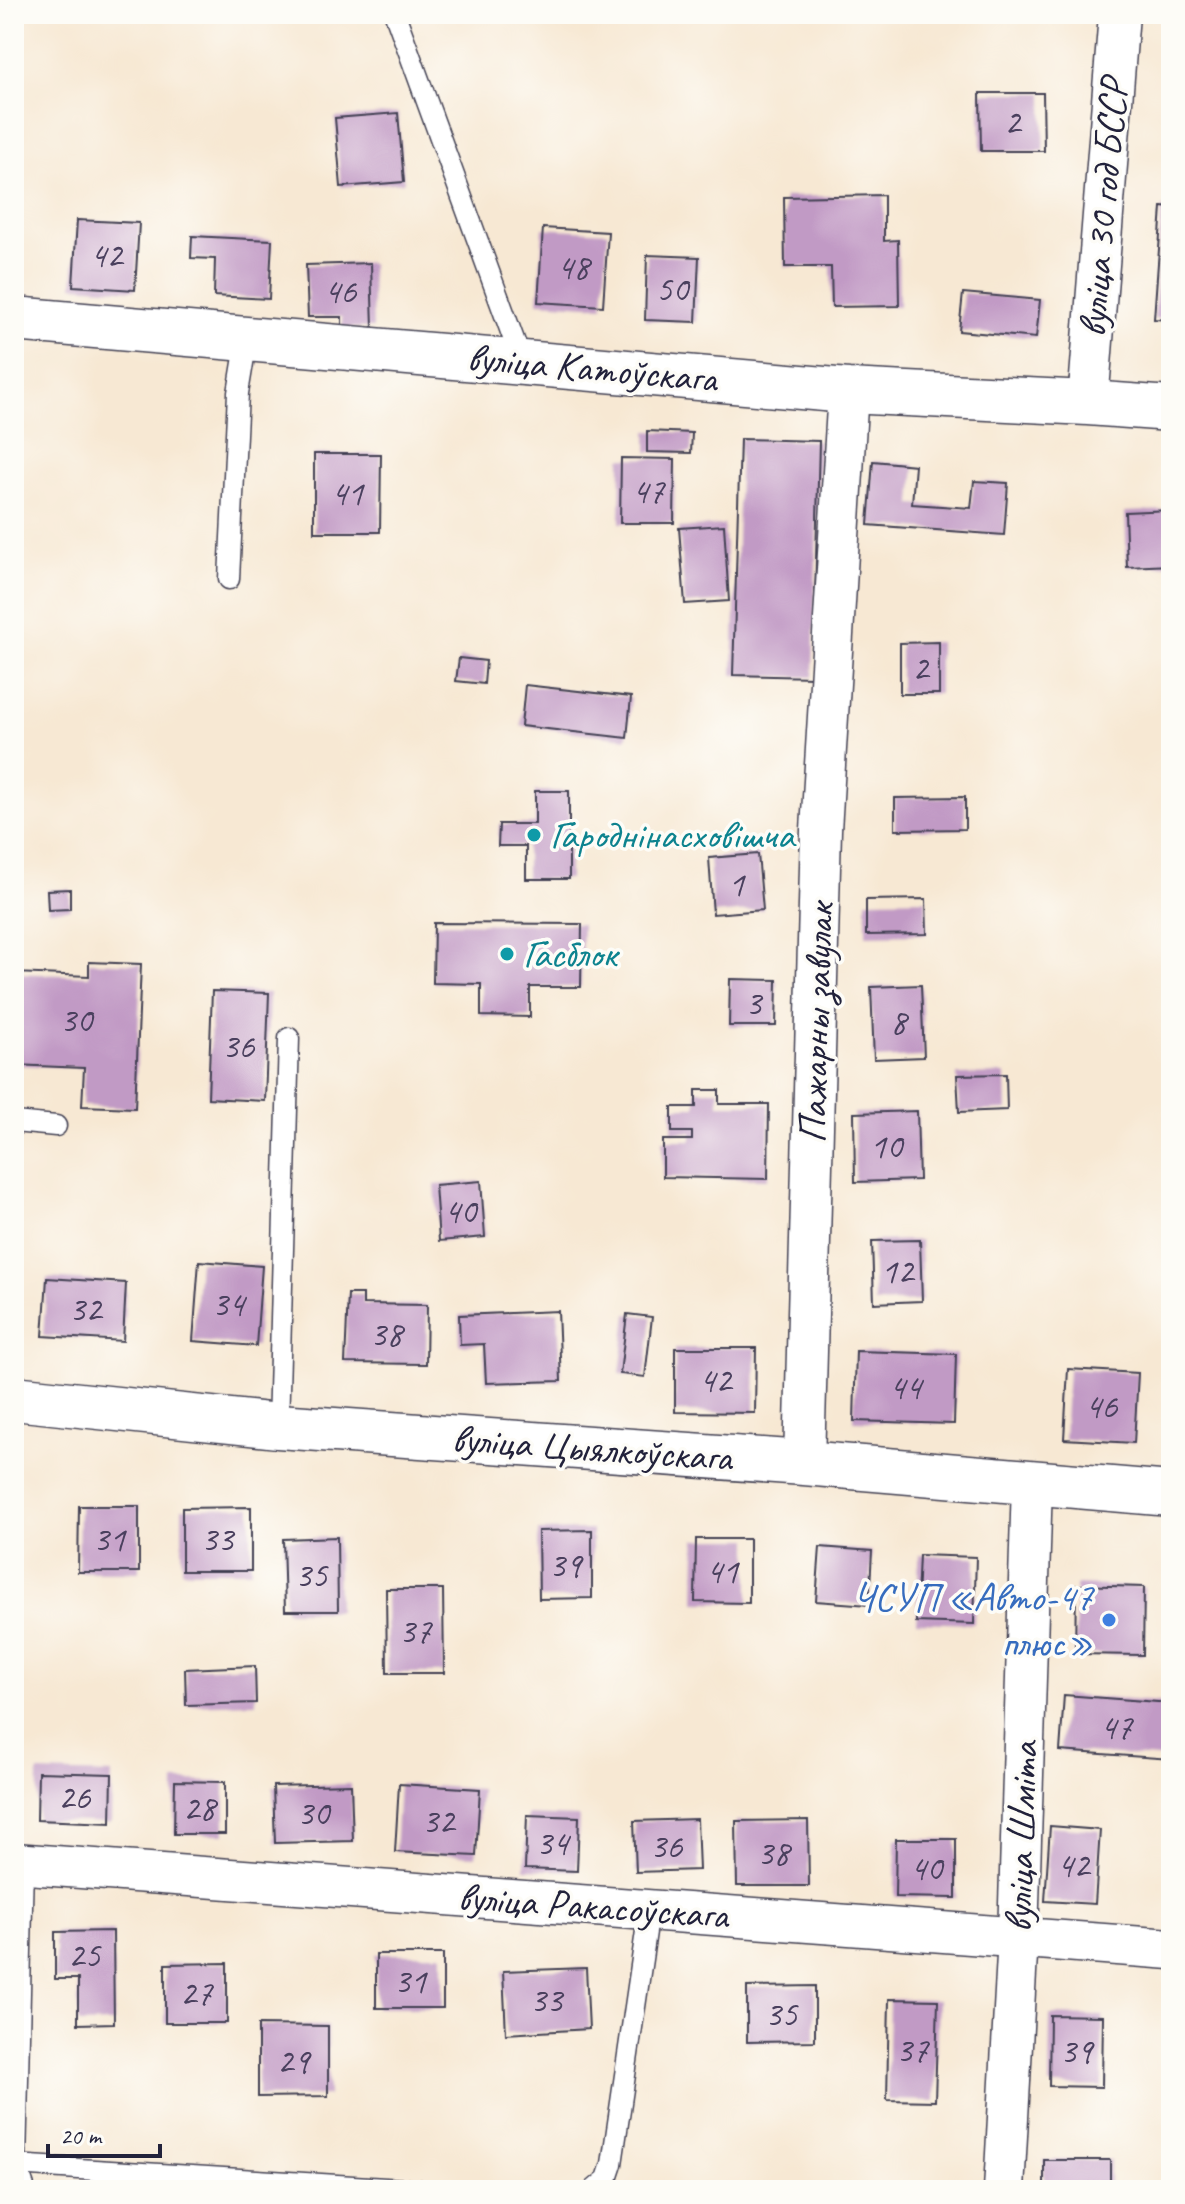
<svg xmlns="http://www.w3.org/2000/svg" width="1185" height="2204" font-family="Caveat,sans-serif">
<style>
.building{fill:#c19ac5}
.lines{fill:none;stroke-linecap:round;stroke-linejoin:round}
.lane-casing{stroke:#424052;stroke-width:23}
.street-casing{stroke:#424052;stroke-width:43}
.secondary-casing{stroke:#424052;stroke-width:47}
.lane{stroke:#fff;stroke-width:20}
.street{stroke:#fff;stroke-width:40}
.secondary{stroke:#fff;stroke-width:44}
.culture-dot{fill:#0f9aa8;stroke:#fdfcf7;stroke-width:3}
.shop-dot{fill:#3f7fe0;stroke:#fdfcf7;stroke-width:3}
.labels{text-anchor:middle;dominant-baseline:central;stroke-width:7;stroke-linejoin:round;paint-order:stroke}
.number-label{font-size:36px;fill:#4a405e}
.street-label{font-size:40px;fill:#22223b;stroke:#fdfcf7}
.culture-label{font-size:40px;fill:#0d838f;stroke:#fdfcf7;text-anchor:start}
.shop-label{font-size:40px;fill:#366cbe;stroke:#fdfcf7;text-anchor:end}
</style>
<rect width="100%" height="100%" fill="#fdfcf7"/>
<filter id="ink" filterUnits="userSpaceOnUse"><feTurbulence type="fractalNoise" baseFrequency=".0125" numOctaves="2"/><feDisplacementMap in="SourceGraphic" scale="16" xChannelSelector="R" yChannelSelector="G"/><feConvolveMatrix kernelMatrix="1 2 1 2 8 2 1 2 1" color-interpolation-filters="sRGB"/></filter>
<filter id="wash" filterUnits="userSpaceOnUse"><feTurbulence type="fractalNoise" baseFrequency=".006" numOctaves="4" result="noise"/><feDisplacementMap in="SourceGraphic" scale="32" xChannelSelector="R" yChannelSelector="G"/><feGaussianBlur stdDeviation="1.8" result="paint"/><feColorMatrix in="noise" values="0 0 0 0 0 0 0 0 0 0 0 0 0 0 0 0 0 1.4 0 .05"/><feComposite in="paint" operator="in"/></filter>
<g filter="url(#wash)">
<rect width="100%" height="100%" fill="#f7e8d3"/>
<g id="blocks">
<g class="building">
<polygon points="1167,35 1171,35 1171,99 1165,98"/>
<polygon points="980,93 1043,93 1044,151 981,151"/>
<polygon points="398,113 404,182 341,187 335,118"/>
<polygon points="884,195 884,241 898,240 899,306 832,307 831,267 785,267 784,197"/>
<polygon points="1162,207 1171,208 1171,320 1154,319"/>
<polygon points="77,220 139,223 135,290 73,286"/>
<polygon points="543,228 608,232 603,306 538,302"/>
<polygon points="192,236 272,240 269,299 214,296 215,259 191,258"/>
<polygon points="647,255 699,257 696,322 645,320"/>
<polygon points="371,263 373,328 342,328 342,317 308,317 306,265"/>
<polygon points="963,293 1040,300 1036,338 959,331"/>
<polygon points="647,431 692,433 691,453 647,452"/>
<polygon points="740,439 819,441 813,677 733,675"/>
<polygon points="314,454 381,454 380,532 314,532"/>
<polygon points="621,458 675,459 674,523 620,523"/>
<polygon points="873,461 915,465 912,504 971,508 974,481 1008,483 1004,535 868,525"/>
<polygon points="1171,510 1171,565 1127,567 1125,512"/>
<polygon points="724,525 729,601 685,604 679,528"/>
<polygon points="939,642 939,694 900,694 900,643"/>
<polygon points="459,658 486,661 484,684 456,681"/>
<polygon points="525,685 631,697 627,738 521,726"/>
<polygon points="535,791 569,791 569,879 526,879 526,846 498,846 499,824 535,824"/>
<polygon points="965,797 965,829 895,830 895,798"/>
<polygon points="758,854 763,910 713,914 709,858"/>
<polygon points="70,889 70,909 48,910 47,890"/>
<polygon points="926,899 927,934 866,935 866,900"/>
<polygon points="434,923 582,924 581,987 530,987 530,1017 481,1016 481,984 433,983"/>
<polygon points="89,962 141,964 135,1108 82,1106 84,1068 14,1065 14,973 89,976"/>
<polygon points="730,979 777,980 776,1026 729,1026"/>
<polygon points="921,985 924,1057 874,1059 871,987"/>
<polygon points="212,991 269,993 265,1101 208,1098"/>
<polygon points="1006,1074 1007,1110 959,1112 957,1075"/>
<polygon points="696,1090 719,1090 719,1104 769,1104 768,1179 663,1177 663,1140 692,1140 692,1132 672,1132 672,1107 696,1107"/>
<polygon points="917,1111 919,1180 855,1182 854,1113"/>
<polygon points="481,1181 485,1237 439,1241 435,1185"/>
<polygon points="920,1240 922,1301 874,1303 872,1241"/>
<polygon points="199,1261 262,1266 256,1346 193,1341"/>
<polygon points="47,1278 126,1283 123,1341 43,1336"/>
<polygon points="348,1294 363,1294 363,1304 427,1305 426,1364 345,1363"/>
<polygon points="558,1311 561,1381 486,1383 484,1344 460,1345 459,1315"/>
<polygon points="627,1314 652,1317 645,1377 620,1374"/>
<polygon points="675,1348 756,1348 755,1413 675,1412"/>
<polygon points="856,1351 956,1354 954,1424 854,1421"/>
<polygon points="1068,1369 1138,1373 1134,1443 1064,1439"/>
<polygon points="79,1506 139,1506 139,1572 78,1572"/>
<polygon points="251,1507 251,1571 182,1571 182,1508"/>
<polygon points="592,1530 592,1598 539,1599 538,1531"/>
<polygon points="337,1537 338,1611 285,1611 283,1539"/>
<polygon points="696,1539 749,1539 749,1603 695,1602"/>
<polygon points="820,1547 872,1551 869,1605 816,1601"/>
<polygon points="919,1555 976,1557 974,1624 916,1622"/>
<polygon points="1076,1585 1144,1587 1143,1655 1075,1654"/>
<polygon points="386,1589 443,1589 444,1673 387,1673"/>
<polygon points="255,1666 256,1703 186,1705 185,1669"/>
<polygon points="1064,1695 1171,1703 1171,1759 1060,1751"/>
<polygon points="38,1772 112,1774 111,1823 37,1820"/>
<polygon points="175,1781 225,1782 225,1834 174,1834"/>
<polygon points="351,1784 353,1841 275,1843 273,1786"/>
<polygon points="399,1784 480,1789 476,1856 395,1852"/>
<polygon points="527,1815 579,1817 577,1871 525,1869"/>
<polygon points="697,1819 699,1870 636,1872 634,1821"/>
<polygon points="808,1820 809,1886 737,1886 736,1821"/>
<polygon points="1050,1826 1100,1830 1095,1904 1045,1901"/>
<polygon points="896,1839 956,1839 956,1898 895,1897"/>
<polygon points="113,1931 114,2023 78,2024 78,1979 55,1979 55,1932"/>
<rect x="376" y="1954" width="67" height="54"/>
<polygon points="227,1963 227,2023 165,2023 165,1964"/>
<polygon points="586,1968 589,2029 506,2034 503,1971"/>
<polygon points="815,1986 815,2041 747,2042 747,1987"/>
<polygon points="889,1999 938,2000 935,2101 887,2100"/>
<polygon points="1050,2015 1103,2016 1102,2087 1049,2086"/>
<polygon points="258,2025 328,2026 328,2096 258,2097"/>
<rect x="1044" y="2160" width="66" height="30"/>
</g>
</g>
</g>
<g filter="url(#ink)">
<use href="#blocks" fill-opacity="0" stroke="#424052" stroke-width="2"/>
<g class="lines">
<defs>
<g id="lane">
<polyline points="395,14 522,362"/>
<polyline points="229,579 238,393 247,339"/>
<polyline points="14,1122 56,1126"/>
<polyline points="278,1426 289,1038"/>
<polyline points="23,1864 16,2164 25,2190"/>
<polyline points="14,2165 418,2190"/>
<polyline points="594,2190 607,2179 612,2164 649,1911"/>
</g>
<g id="street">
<polyline points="1088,403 1119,14"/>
<polyline points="804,1463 821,830 848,391"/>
<polyline points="14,1863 1171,1949"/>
<polyline points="1004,2190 1018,1937 1032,1483"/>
</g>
<g id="secondary">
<polyline points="14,319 848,391 1088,403 1171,409"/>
<polyline points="14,1398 278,1426 804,1463 1171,1494"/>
</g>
</defs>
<use href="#lane" class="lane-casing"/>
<use href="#street" class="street-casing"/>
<use href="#secondary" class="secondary-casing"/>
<use href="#lane" class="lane"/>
<use href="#street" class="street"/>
<use href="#secondary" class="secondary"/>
</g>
</g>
<g class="culture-dot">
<circle cx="534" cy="835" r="8"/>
<circle cx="507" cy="954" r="8"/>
</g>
<circle class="shop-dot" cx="1109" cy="1620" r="8"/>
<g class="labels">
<g class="number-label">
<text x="1012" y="122">2</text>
<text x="106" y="255">42</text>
<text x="573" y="267">48</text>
<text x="672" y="289">50</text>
<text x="340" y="291">46</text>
<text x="648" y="491">47</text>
<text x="347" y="493">41</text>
<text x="920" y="668">2</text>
<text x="736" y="884">1</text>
<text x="753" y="1003">3</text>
<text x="76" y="1020">30</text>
<text x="898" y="1022">8</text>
<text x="238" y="1046">36</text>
<text x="886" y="1146">10</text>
<text x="460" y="1211">40</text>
<text x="897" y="1271">12</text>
<text x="228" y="1304">34</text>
<text x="85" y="1309">32</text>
<text x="386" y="1334">38</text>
<text x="715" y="1380">42</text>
<text x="905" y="1387">44</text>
<text x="1101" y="1406">46</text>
<text x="109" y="1539">31</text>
<text x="217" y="1539">33</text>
<text x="565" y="1565">39</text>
<text x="722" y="1571">41</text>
<text x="311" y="1575">35</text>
<text x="415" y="1631">37</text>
<text x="1116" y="1727">47</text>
<text x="74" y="1797">26</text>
<text x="199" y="1808">28</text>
<text x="313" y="1813">30</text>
<text x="438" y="1821">32</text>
<text x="552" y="1843">34</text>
<text x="666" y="1846">36</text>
<text x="773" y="1853">38</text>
<text x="1073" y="1865">42</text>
<text x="926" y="1868">40</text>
<text x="84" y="1955">25</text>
<text x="410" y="1981">31</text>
<text x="196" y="1993">27</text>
<text x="546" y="2000">33</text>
<text x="781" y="2014">35</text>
<text x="912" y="2050">37</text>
<text x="1076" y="2051">39</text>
<text x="293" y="2061">29</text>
</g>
<g class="street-label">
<text transform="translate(1103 208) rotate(-85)">вуліца 30 год БССР</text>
<text transform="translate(592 368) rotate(5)">вуліца Катоўскага</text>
<text transform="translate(816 1023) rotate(-88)">Пажарны завулак</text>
<text transform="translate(592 1448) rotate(4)">вуліца Цыялкоўскага</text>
<text transform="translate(1021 1837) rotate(-88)">вуліца Шміта</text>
<text transform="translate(593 1906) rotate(4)">вуліца Ракасоўскага</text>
</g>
<g class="culture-label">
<text x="550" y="835">Гароднінасховішча</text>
<text x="523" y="954">Гасблок</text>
</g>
<g class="shop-label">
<text x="1093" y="1597">ЧСУП «Авто-47<tspan x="1093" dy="46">плюс»</tspan></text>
</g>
</g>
<rect width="1185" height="2204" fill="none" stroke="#fdfcf7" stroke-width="48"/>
<path d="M48 2144v12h112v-12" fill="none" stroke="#22223b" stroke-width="4"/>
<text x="60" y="2144" font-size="24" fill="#22223b" stroke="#fdfcf7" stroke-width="6" paint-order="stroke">20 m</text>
</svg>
